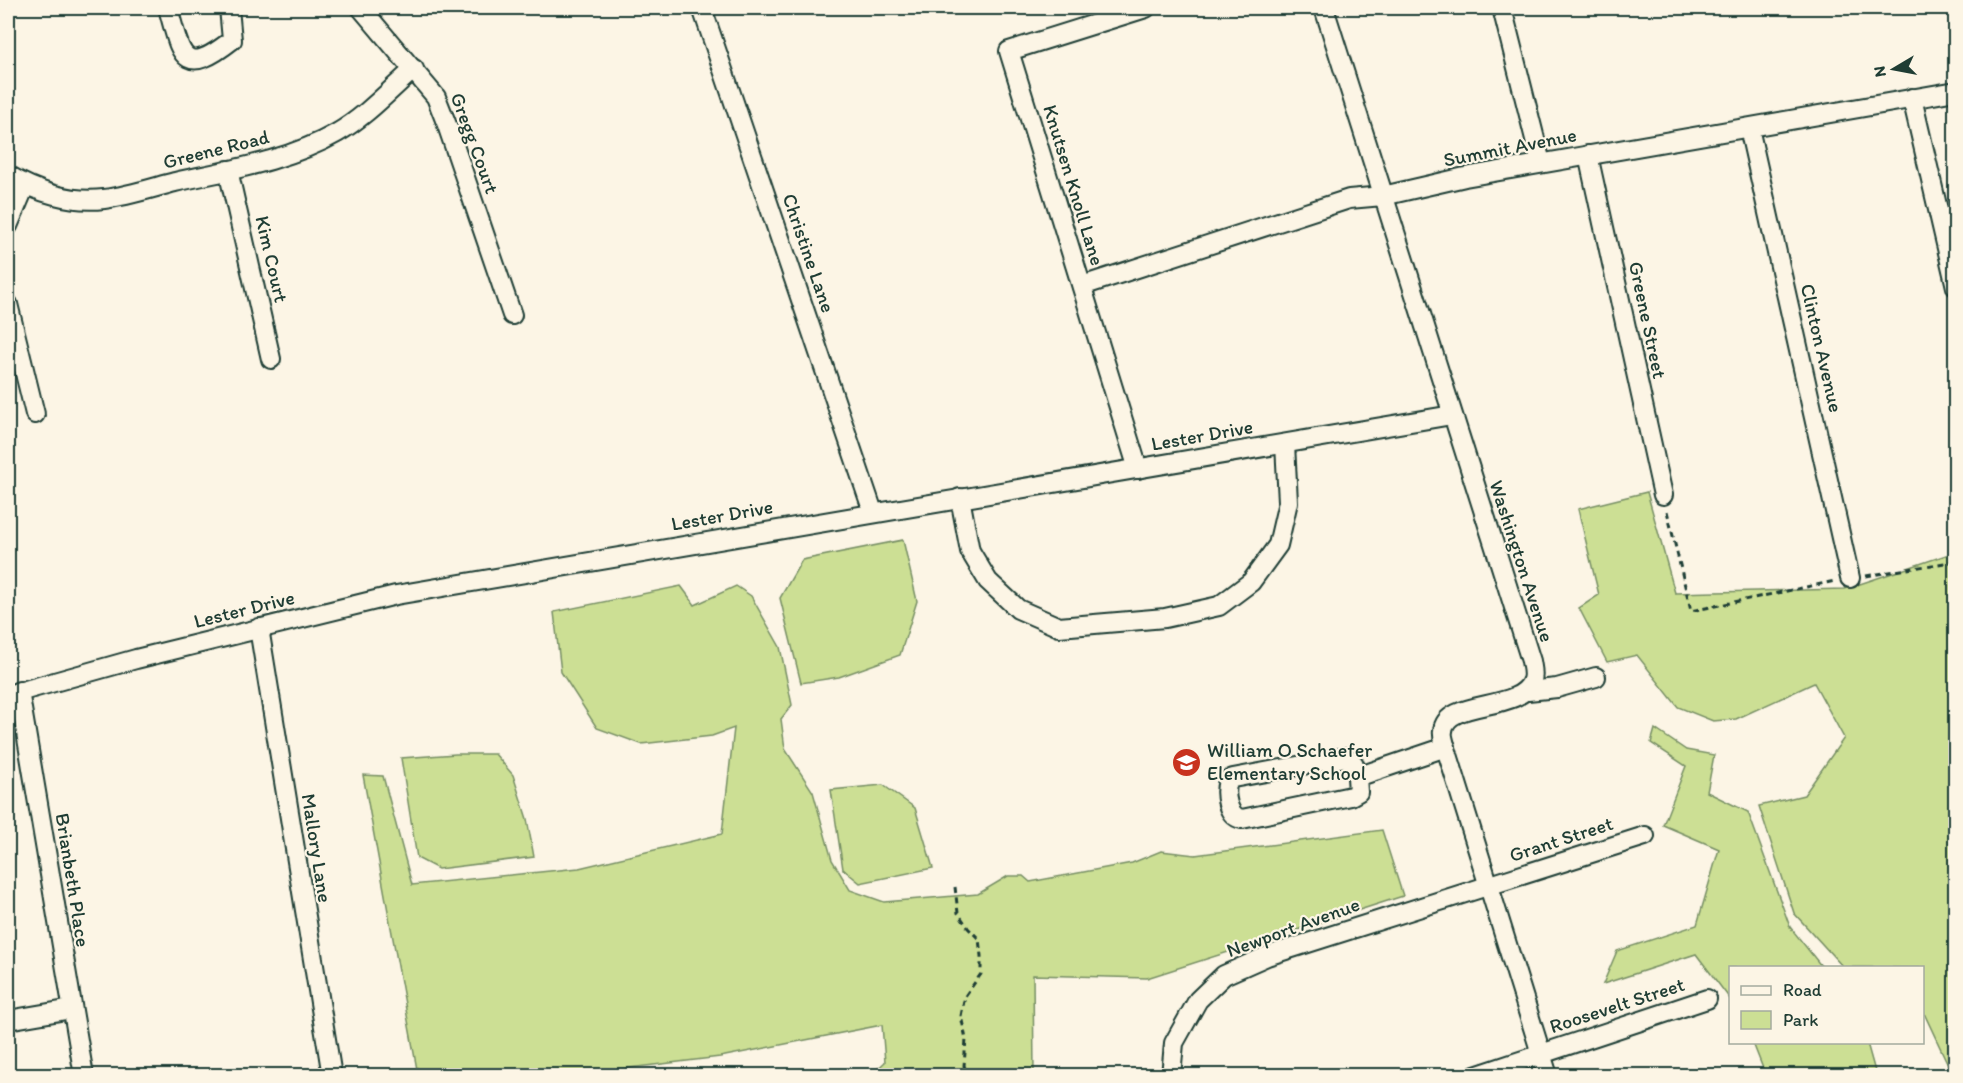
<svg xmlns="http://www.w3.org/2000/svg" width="1963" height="1083" font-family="Itim,sans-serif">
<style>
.green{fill:#ccdf94;stroke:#768e64;stroke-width:1.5}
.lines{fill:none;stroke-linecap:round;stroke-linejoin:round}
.minor-casing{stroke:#1f3d34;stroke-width:22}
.path{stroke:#1f3d34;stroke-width:3;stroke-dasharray:6 4.5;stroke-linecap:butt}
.minor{stroke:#fcf5e5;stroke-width:18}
.labels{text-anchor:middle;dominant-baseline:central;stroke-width:4.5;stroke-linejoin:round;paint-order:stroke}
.street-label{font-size:20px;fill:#1f3d34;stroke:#fcf5e5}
.poi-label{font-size:20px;fill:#1f3d34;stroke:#fcf5e5;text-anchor:start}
</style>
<rect width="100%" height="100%" fill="#fcf5e5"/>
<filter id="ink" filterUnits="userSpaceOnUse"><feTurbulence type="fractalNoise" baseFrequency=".0167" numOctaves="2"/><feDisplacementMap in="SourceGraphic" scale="12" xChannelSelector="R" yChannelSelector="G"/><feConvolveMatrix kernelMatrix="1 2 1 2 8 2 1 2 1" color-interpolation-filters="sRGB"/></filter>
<g filter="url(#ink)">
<g class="green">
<polygon points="1647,492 1675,593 1845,589 1955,552 1955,1075 1953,1075 1923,1011 1922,968 1843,967 1794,913 1759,806 1804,795 1844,738 1814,683 1736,719 1713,721 1678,707 1637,655 1607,662 1579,608 1599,595 1578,509"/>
<polygon points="903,540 917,601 900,655 839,677 801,683 780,598 802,560"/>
<polygon points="681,586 695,605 736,586 751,596 780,647 792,705 781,719 785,749 813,792 832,860 850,890 884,902 978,894 1008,876 1023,876 1030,882 1132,863 1161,851 1195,855 1382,830 1403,896 1147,978 1033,975 1034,1075 871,1075 885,1062 882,1025 720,1057 571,1075 418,1075 363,775 383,776 412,885 579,868 722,834 734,728 712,736 641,744 597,728 561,672 554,612"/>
<polygon points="1655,729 1686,750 1714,755 1707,792 1748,812 1790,927 1822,967 1730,968 1730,999 1696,954 1603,984 1617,951 1697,925 1719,849 1663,825 1686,766 1651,743"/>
<polygon points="456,754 495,754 513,775 527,819 534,857 438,869 417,858 401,758"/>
<polygon points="883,785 915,808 933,868 860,883 843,869 831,790"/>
<polygon points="1753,1043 1867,1043 1876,1075 1758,1075 1764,1071"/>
</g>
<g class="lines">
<defs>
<g id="minor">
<path d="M168 8C181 53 181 80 232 40L229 8"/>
<polyline points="361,8 436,97 447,125 512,315"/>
<polyline points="702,8 873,512"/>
<path d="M1324 8 1531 661C1532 667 1534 674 1532 680 1522 713 1445 698 1443 731 1442 735 1444 741 1445 745L1548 1076"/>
<polyline points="1502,8 1541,163"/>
<polyline points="1912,98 1956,287"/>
<polyline points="1749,128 1850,578"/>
<polyline points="1588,155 1663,495"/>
<polyline points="228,170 271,359"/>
<path d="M8 175C36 192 71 203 104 199 128 196 152 188 175 182 229 170 288 161 337 133 365 117 390 90 414 69"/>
<polyline points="8,226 25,186"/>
<polyline points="1082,286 1349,199 1383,196 1465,177 1956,91"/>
<polyline points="8,304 35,414"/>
<polyline points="1138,469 1009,51 1146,8"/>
<polyline points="960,498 970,551 988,581 1018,609 1059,627 1165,618 1219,606 1251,582 1278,545 1288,502 1285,444"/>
<polyline points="259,628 332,1076"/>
<polyline points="19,691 84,1076"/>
<polyline points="1528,691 1557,688 1596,677"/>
<polyline points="8,695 136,659 396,595 1452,415"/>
<path d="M1357 777 1354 764 1346 757 1233 778 1228 781C1224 793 1227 817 1242 819L1351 796 1358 792 1357 777 1446 747"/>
<polyline points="8,1020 72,1009"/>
<polyline points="1171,1076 1174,1043 1198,1000 1224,975 1267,956 1645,836"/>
<polyline points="1475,1076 1707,999"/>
</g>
</defs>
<use href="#minor" class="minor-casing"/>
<g class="path">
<polyline points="1667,511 1691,611 1835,581"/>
<polyline points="1866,576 1956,561"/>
<polyline points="955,887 958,913 968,928 979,939 981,956 981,974 965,996 961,1016 966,1039 964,1066 973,1076"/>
</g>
<use href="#minor" class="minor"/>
</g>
</g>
<defs>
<symbol id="school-disc" viewBox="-11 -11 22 22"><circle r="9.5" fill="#c8321e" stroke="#fcf5e5"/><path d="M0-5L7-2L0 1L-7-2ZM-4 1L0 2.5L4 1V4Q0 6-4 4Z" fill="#fff"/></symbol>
</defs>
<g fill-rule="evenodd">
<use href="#school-disc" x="1170" y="746" width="33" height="33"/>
</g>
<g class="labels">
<g class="street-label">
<text transform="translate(475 143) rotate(70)">Gregg Court</text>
<text transform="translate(1510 147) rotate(-11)">Summit Avenue</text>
<text transform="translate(216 149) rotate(-14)">Greene Road</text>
<text transform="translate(1074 185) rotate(73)">Knutsen Knoll Lane</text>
<text transform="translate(809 253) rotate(71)">Christine Lane</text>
<text transform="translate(272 259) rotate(77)">Kim Court</text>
<text transform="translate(1648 320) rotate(78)">Greene Street</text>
<text transform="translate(1822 348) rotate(77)">Clinton Avenue</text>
<text transform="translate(1202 435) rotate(-10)">Lester Drive</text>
<text transform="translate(722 515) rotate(-10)">Lester Drive</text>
<text transform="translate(1522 561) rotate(72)">Washington Avenue</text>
<text transform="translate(244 609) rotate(-14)">Lester Drive</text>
<text transform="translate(1561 839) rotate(-18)">Grant Street</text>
<text transform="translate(317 848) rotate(81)">Mallory Lane</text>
<text transform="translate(73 880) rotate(81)">Brianbeth Place</text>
<text transform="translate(1293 927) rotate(-20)">Newport Avenue</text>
<text transform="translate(1617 1005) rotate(-18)">Roosevelt Street</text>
</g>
<g class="poi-label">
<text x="1207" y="750">William O Schaefer<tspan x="1207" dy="23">Elementary School</tspan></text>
</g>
</g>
<rect width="1963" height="1083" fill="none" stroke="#fcf5e5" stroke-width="30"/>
<rect x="15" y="15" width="1933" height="1053" fill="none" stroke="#1f3d34" stroke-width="2" filter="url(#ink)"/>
<rect x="1729" y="966" width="195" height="78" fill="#fcf5e5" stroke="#a4ab9e" stroke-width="1.5"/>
<rect x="1741" y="986" width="30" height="9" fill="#fcf5e5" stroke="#a4ab9e" stroke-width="1.5"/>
<text x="1783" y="996" font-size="18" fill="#1f3d34">Road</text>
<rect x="1741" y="1011" width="30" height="18" fill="#ccdf94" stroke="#a4ab9e" stroke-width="1.5"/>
<text x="1783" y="1026" font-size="18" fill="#1f3d34">Park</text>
<g transform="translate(1894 69) rotate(260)" stroke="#fcf5e5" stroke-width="4.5" paint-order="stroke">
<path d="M0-4.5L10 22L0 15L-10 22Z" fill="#1f3d34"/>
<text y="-9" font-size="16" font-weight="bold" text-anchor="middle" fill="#1f3d34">N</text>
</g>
</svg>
